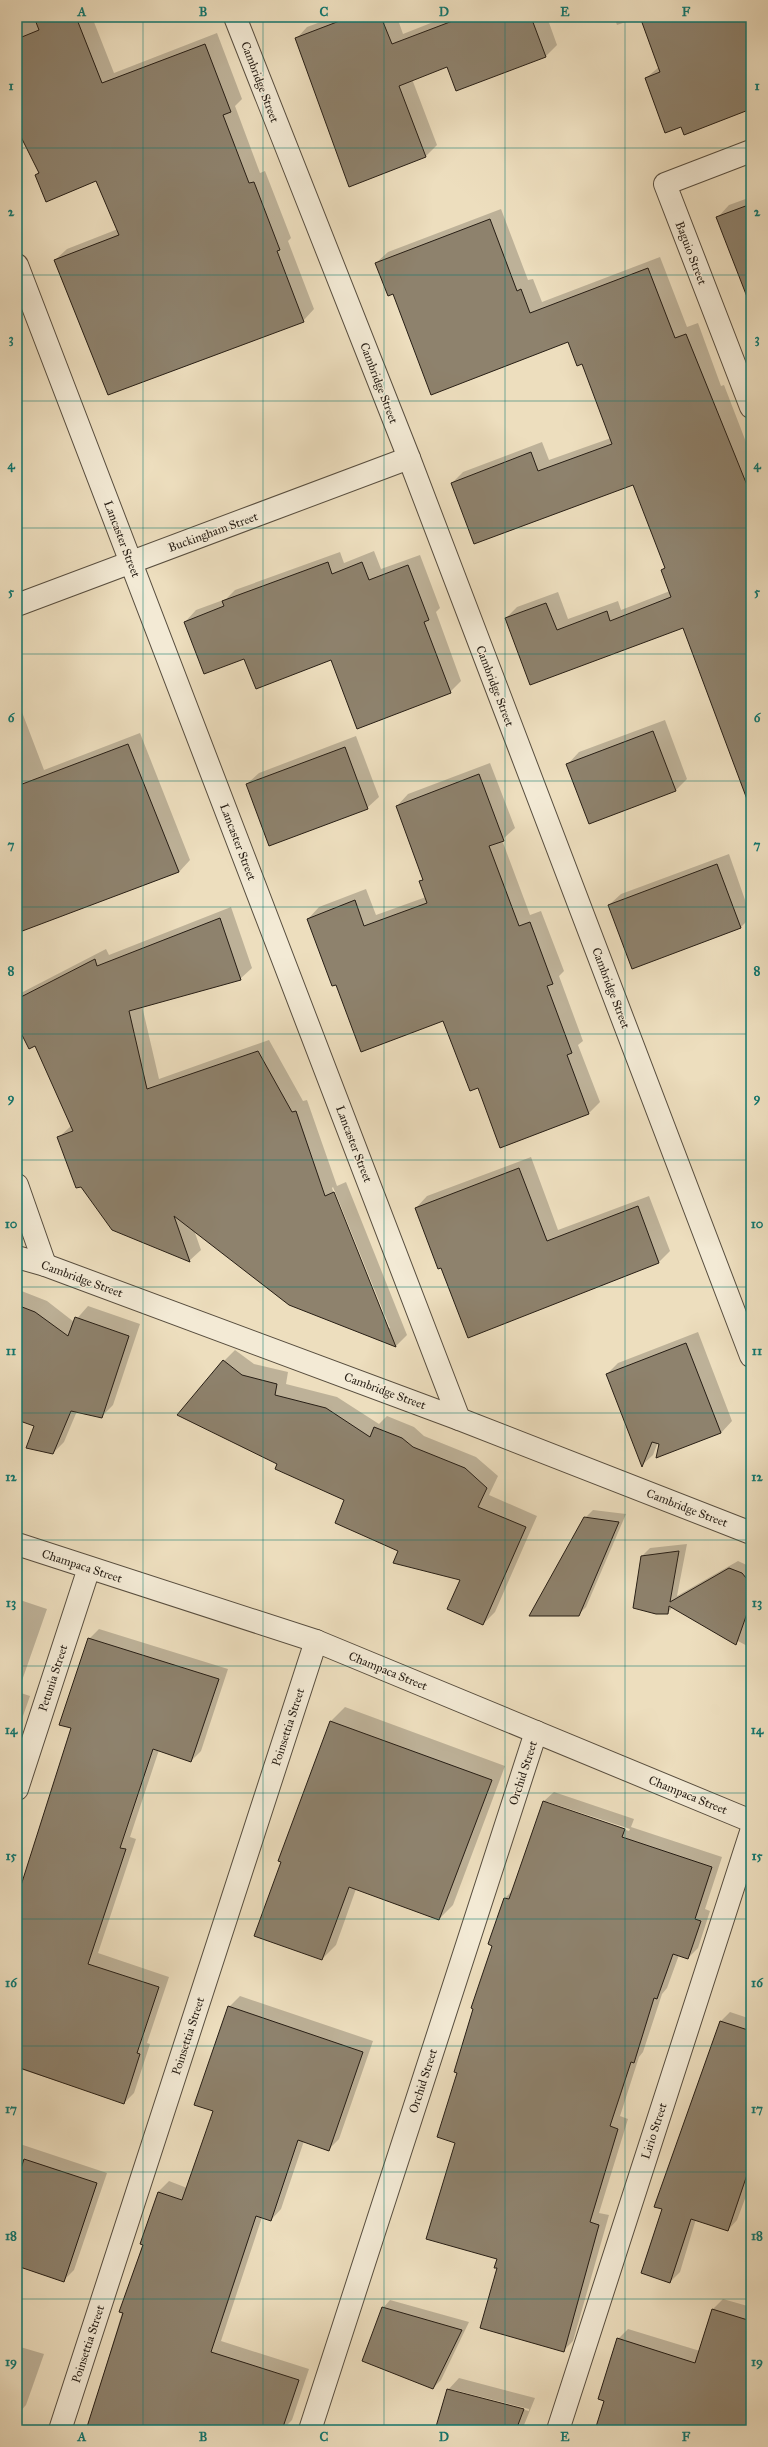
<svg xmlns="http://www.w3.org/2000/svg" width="768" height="2447" font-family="'IM FELL Great Primer',serif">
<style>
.shadow{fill:#0003;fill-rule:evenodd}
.building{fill:#8e826d;stroke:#271e15}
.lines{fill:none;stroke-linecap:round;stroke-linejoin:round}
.street-casing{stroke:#584e3f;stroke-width:24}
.street{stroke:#f3ead5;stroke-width:22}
.grid{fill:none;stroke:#0f766e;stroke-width:1;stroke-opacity:0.55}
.labels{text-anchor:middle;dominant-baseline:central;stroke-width:3;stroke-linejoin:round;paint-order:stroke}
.street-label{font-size:12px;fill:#271e15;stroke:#f3ead5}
.neatline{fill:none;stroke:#0f766e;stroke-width:1.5}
.grid-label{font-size:13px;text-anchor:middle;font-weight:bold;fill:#0f766e}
</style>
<rect width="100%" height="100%" fill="#eddebe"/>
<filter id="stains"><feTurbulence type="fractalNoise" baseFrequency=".005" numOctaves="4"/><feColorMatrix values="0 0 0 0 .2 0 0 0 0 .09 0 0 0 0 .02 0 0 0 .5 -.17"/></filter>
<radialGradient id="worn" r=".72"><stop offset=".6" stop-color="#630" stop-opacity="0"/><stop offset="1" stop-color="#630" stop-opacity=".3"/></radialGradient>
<g class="shadow">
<polygon points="17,17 92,17 114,73 217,33 242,99 235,106 260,173 265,171 291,238 288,241 314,309 303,321 55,260 67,249 118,229 97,180 36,175 39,172 17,126"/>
<polygon points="334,17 397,17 403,34 446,17 547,17 557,45 546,56 448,66 412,79 437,145 426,156 296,39 307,27"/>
<polygon points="614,17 640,17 617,25"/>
<polygon points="641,17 751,17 751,118 747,110 682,126 646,78 659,67"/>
<polygon points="751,197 751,303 718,217 729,205"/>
<polygon points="501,209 528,280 533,279 542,302 660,257 687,327 698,323 721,386 724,385 751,455 751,807 684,626 530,684 506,618 517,607 558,592 568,619 618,601 621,610 670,591 662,570 666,567 634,484 452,483 463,472 542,442 549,460 611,438 583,363 568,341 393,293 376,263 388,252"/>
<polygon points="374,551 381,569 420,555 440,608 436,612 461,681 450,692 331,659 245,657 185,622 196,610 226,599 235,590 340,552 344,563"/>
<polygon points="17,699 44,770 140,733 190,860 179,872 17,932"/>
<polygon points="665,720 687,779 675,791 568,764 579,752"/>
<polygon points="356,736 379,797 367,808 247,784 259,773"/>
<polygon points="490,763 515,828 502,840 530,915 541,911 564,971 559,976 583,1041 578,1045 600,1102 589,1113 479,1087 444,1019 336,984 308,919 319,907 366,889 376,915 426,897 421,882 424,879 397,806 408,794"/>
<polygon points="729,854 751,917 741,927 633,968 609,905 621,894"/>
<path d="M231 907 252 968 240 979 142 1006 159 1079 269 1040 303 1101 307 1100 337 1186 346 1182 407 1335 396 1346 289 1304 194 1230 201 1250 189 1261 58 1138 71 1126 35 1045 17 1023V995L106 949 109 955ZM333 1187 390 1328H387L332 1188Z"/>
<polygon points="531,1157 558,1230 649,1196 670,1251 659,1262 441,1267 416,1208 427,1196"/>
<polygon points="19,1290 47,1301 74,1322 88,1306 140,1324 113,1405 102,1416 77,1411 64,1442 53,1453 36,1426 17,1419 17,1292"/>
<polygon points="698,1332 732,1421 721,1433 658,1442 653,1455 642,1465 607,1374 618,1363"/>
<polygon points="235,1350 254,1364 288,1372 286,1384 337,1397 379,1424 387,1416 414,1427 424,1436 476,1457 498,1476 489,1495 537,1516 495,1612 483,1624 462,1579 399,1550 345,1500 278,1464 224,1361"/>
<polygon points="593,1510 626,1514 586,1607 578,1615 585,1518"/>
<polygon points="687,1544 677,1596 738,1561 751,1567 751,1648 738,1641 736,1643 673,1607 667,1613 642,1556 650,1548"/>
<polygon points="17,1599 47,1609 18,1692 30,1696 17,1733"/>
<polygon points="99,1629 228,1669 201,1751 191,1761 159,1750 130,1837 136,1839 98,1953 169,1977 147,2043 150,2044 134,2093 124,2103 20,2069 17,2079 17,1901 72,1728 89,1639"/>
<polygon points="345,1707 505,1766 453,1905 439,1919 356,1889 336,1945 322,1959 282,1861 279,1860 331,1721"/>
<path d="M554 1792 634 1819 631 1827 722 1857 705 1909 710 1911 698 1948 688 1958 679 1955 667 1988 662 1994 643 2052 639 2057 620 2116 628 2119 599 2213 609 2215 573 2341 563 2351 498 2268V2258L456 2142 458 2072 505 1898 513 1890 544 1801ZM548 1802 630 1829 629 1831 548 1804Z"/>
<polygon points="240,1996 373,2041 339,2139 328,2150 304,2141 281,2209 271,2220 262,2217 221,2341 309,2369 292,2420 282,2430 87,2430 158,2192 169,2181 187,2188 214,2111 229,2007"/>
<polygon points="730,2012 751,2019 751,2183 737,2220 728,2230 696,2219 680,2272 670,2282 663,2209 721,2021"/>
<polygon points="17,2143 107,2173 74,2270 64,2280 17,2265"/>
<polygon points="723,2299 751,2307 751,2430 596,2430 606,2400 618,2339 628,2329 700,2351 713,2309"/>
<polygon points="390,2300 469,2322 441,2380 433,2388 383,2308"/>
<polygon points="17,2346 44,2354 26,2405 17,2415"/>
<path d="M459 2378 535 2398 522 2430H436L448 2390ZM454 2390 529 2409V2411L454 2392Z"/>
</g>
<g class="building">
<polygon points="34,17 76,17 102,83 205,44 231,112 223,115 249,183 254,182 280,250 277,251 304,322 108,395 54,260 119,235 96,181 46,202 35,175 39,173 17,129 17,39 39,30"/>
<polygon points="350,17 381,17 392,44 463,17 531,17 546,57 456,91 447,67 399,86 426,157 349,187 295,38"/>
<polygon points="640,17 751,17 751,109 684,135 681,127 665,133 645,78 660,72"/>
<polygon points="751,204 751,301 749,302 716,217"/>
<polygon points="490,219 517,291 521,289 530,313 648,268 675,338 686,334 751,495 751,802 748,802 683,628 530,685 505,618 546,603 557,630 607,611 610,621 671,597 661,570 665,568 633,485 474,544 451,483 531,452 538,471 612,444 582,364 577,366 568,342 431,395 393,294 388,296 375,263"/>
<polygon points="328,562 332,574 362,562 369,580 408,565 429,620 424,622 451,693 357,729 331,660 256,689 244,659 204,674 184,622 224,606 222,601"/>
<polygon points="653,731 676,791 589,824 566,764"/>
<polygon points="128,744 179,872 17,933 17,786"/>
<polygon points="345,747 368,809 269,846 246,784"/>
<polygon points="479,774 504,841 489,846 519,926 530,922 553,984 547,986 572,1053 567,1055 589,1114 500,1148 478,1088 470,1091 443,1021 361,1052 336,985 332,986 307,919 355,900 364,926 427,903 419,881 423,880 396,806"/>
<polygon points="717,864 741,928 632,969 608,905"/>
<polygon points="220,918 241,980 129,1011 147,1089 258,1051 292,1112 296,1111 325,1196 334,1192 396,1347 289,1305 174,1216 190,1262 112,1230 81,1187 76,1188 57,1137 73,1131 35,1046 29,1049 17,1025 17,999 95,959 97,966"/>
<polygon points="519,1168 547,1241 638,1206 659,1263 468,1338 441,1268 438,1269 415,1208"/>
<polygon points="17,1305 35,1312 68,1336 75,1317 129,1336 102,1418 71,1411 53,1454 26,1448 34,1426 17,1420"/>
<polygon points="686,1343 721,1433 656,1458 659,1444 652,1442 642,1467 606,1374"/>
<polygon points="223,1360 242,1375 277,1384 275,1395 326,1408 370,1437 374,1427 402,1438 413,1447 465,1468 487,1488 478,1507 526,1527 483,1625 447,1609 460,1580 393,1563 398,1551 335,1523 344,1500 275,1469 277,1464 177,1415"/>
<polygon points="584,1517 619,1522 579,1616 529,1616"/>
<polygon points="679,1551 670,1602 729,1568 742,1573 751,1584 751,1602 736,1645 669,1606 668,1614 656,1614 633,1608 641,1556"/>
<polygon points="88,1638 219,1679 191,1762 153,1749 120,1848 126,1849 88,1964 159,1987 137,2053 140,2054 124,2104 17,2067 17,1898 71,1728 59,1725"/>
<polygon points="330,1721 492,1780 439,1920 349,1887 322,1960 254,1936 281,1862 278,1861"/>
<polygon points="543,1801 625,1829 622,1837 712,1867 695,1919 701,1921 688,1959 673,1954 657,1999 654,1998 634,2063 631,2062 610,2126 618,2129 590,2222 599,2225 564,2352 480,2328 497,2268 494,2268 497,2259 426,2239 455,2143 437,2137 457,2073 454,2072 473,2009 471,2008 492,1946 488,1944 504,1898 509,1899"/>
<polygon points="228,2006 363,2052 329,2151 298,2140 271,2221 256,2216 211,2352 299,2380 282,2430 86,2430 123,2313 119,2312 143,2245 140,2244 158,2192 182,2200 213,2111 194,2105"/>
<polygon points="720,2021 751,2031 751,2163 728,2231 691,2219 670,2283 641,2273 662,2209 654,2207"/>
<polygon points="24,2159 97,2183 64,2282 17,2266 17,2181"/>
<polygon points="382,2307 462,2330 433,2389 362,2361"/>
<polygon points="712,2309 751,2321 751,2430 595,2430 604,2401 598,2399 617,2338 695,2363"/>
<polygon points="447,2389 524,2409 516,2430 435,2430"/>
</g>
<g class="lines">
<defs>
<g id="street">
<polyline points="235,17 409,458 751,1356"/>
<polyline points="751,151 665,184 751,407"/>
<polyline points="17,265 459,1419"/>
<polyline points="17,605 409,458"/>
<polyline points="17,1185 45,1265"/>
<polyline points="17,1257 45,1265 459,1419 751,1533"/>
<polyline points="17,1544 316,1641 751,1821"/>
<polyline points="17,1789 89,1568"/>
<polyline points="60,2430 316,1641"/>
<polyline points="310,2430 536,1732"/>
<polyline points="558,2430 751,1832"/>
</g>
</defs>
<use href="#street" class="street-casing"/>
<use href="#street" class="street"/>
</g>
<path class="grid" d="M143 17V2430M263 17V2430M384 17V2430M505 17V2430M625 17V2430M17 148H751M17 275H751M17 401H751M17 528H751M17 654H751M17 781H751M17 907H751M17 1034H751M17 1160H751M17 1287H751M17 1413H751M17 1540H751M17 1666H751M17 1793H751M17 1919H751M17 2046H751M17 2172H751M17 2299H751"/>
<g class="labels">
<g class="street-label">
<text transform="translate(260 82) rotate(69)">Cambridge Street</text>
<text transform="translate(691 253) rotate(69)">Baguio Street</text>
<text transform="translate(379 383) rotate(69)">Cambridge Street</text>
<text transform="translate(213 532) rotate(-20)">Buckingham Street</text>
<text transform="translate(122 539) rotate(69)">Lancaster Street</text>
<text transform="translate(495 686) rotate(69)">Cambridge Street</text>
<text transform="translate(238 842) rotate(69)">Lancaster Street</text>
<text transform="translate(611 988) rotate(69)">Cambridge Street</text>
<text transform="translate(354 1144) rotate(69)">Lancaster Street</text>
<text transform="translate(82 1279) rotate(20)">Cambridge Street</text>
<text transform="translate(385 1391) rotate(20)">Cambridge Street</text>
<text transform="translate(687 1508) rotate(21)">Cambridge Street</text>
<text transform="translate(82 1566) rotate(18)">Champaca Street</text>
<text transform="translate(388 1671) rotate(22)">Champaca Street</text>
<text transform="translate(53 1678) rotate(-72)">Petunia Street</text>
<text transform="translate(288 1727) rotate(-72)">Poinsettia Street</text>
<text transform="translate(523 1773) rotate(-72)">Orchid Street</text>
<text transform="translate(688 1795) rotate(22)">Champaca Street</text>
<text transform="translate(188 2036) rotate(-72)">Poinsettia Street</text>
<text transform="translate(423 2081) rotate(-72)">Orchid Street</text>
<text transform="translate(654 2131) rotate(-72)">Lirio Street</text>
<text transform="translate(88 2344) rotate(-72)">Poinsettia Street</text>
</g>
</g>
<rect width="768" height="2447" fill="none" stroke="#eddebe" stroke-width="44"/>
<rect x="22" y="22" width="724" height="2403" class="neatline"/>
<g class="grid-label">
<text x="82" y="16">A</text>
<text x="203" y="16">B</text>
<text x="324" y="16">C</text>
<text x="444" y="16">D</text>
<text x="565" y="16">E</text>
<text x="686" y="16">F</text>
<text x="11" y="90">1</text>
<text x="757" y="90">1</text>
<text x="11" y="216">2</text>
<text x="757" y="216">2</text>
<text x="11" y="343">3</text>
<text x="757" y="343">3</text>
<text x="11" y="469">4</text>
<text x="757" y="469">4</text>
<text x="11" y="596">5</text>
<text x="757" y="596">5</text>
<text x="11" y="722">6</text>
<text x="757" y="722">6</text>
<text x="11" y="849">7</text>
<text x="757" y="849">7</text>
<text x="11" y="975">8</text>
<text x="757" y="975">8</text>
<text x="11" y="1102">9</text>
<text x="757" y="1102">9</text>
<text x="11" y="1228">10</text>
<text x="757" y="1228">10</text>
<text x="11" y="1355">11</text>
<text x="757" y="1355">11</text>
<text x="11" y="1481">12</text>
<text x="757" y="1481">12</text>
<text x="11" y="1607">13</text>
<text x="757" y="1607">13</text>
<text x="11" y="1734">14</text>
<text x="757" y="1734">14</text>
<text x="11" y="1860">15</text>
<text x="757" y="1860">15</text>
<text x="11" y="1987">16</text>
<text x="757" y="1987">16</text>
<text x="11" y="2113">17</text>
<text x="757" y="2113">17</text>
<text x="11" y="2240">18</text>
<text x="757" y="2240">18</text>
<text x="11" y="2366">19</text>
<text x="757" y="2366">19</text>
<text x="82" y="2441">A</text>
<text x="203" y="2441">B</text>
<text x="324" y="2441">C</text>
<text x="444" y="2441">D</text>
<text x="565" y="2441">E</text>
<text x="686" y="2441">F</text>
</g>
<rect width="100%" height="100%" filter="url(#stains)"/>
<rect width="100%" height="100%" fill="url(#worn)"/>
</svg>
